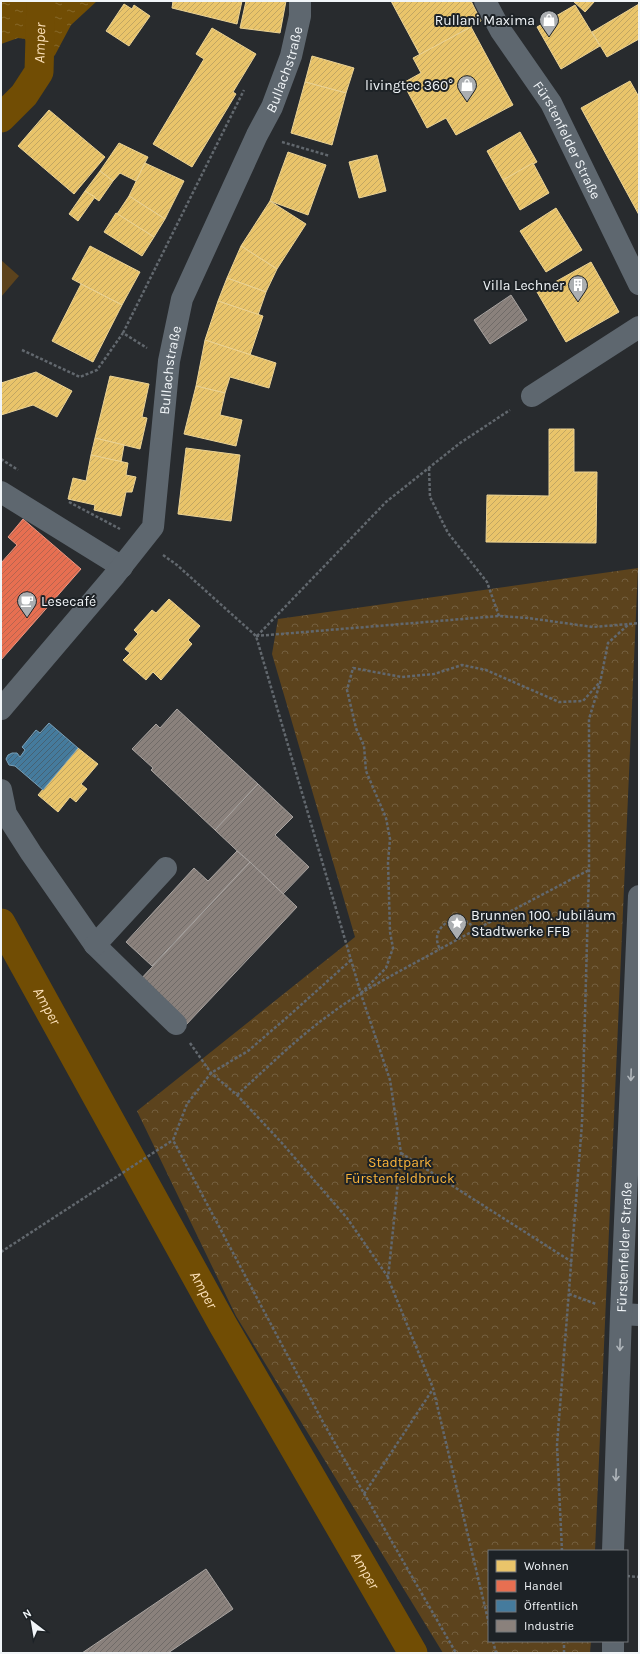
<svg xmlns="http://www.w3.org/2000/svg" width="640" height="1654" font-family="Karla,sans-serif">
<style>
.park{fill:url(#park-crowns)}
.pitch{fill:#5c431d}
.water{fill:url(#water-ripples)}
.homes{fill:url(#homes-hatch);stroke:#ebd395}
.shops{fill:url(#shops-hatch);stroke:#ea9783}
.public{fill:url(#public-hatch);stroke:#79a0b8}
.industry{fill:url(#industry-hatch);stroke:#a9a4a1}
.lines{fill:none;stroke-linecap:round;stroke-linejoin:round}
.canal{stroke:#714d04;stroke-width:29}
.path{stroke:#62686e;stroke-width:2.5;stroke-dasharray:3 2;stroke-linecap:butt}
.minor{stroke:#5e676f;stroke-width:22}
.oneway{stroke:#afb5ba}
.labels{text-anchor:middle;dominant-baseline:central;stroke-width:4;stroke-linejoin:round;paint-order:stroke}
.poi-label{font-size:14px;fill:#f1f5f8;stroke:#1d2226;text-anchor:end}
.street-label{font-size:14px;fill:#f1f5f8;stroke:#1d2226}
.park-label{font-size:14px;fill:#fbb43a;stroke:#1d2226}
.water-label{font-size:15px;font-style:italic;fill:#fadeb6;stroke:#1d2226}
</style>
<defs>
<pattern id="park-crowns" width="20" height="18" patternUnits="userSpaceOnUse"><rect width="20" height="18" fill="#5c431d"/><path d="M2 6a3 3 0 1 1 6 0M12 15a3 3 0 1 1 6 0" fill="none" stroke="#745f3f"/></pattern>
<pattern id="water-ripples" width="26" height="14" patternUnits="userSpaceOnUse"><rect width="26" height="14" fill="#714d04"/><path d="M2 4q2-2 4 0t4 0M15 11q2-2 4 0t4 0" fill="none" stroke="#866729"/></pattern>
<pattern id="homes-hatch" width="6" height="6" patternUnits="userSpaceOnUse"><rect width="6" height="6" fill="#e9c46a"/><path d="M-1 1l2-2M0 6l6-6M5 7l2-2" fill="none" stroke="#c1a662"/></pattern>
<pattern id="shops-hatch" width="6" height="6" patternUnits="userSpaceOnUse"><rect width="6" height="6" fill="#e76f51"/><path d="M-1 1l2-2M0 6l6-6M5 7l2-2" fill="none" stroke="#b7644f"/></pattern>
<pattern id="public-hatch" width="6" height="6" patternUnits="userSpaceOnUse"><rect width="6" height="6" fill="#457b9d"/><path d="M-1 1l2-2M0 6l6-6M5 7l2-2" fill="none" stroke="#466274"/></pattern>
<pattern id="industry-hatch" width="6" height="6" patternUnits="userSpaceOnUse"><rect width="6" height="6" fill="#8a817c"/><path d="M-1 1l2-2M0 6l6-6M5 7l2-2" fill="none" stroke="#706b68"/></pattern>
</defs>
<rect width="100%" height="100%" fill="#282b2e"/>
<polygon class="park" points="638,568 595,1551 489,1551 489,1641 591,1641 590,1653 443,1653 236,1316 137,1111 355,937 272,654 278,619"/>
<polygon class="pitch" points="1,260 19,276 1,297"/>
<polygon class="water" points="1,1 97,1 71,25 55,55 39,72 27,61 28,45 25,39 18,38 1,44"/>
<g class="homes">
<polygon points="173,1 242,1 237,24 172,8"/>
<polygon points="246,1 286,1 280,33 240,28"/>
<polygon points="391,1 471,1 481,21 420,55"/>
<polygon points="573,1 595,1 585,12"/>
<polygon points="124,4 132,9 134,5 150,16 129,46 106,31"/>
<polygon points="639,4 639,39 607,57 592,32"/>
<polygon points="575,5 600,46 561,69 537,27"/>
<polygon points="471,27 513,105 456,135 446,118 427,128 403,83 421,73 413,58"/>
<polygon points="212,28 256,54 233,92 236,94 192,167 153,144 204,59 196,54"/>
<polygon points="312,56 354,68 346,93 305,82"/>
<polygon points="630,81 639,97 639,215 581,108"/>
<polygon points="305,82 346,93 332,145 291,133"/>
<polygon points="49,110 105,157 74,194 18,146"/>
<polygon points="520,132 537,162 503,180 487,151"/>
<polygon points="119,143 148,157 136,181 120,173 113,181 100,171"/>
<polygon points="288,152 326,165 308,215 270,201"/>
<polygon points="377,155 386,191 359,198 349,162"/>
<polygon points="145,163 184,181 165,219 129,196"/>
<polygon points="533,163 549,193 520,210 503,180"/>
<polygon points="100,171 113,181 99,201 85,191"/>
<polygon points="85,191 95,197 78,221 69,214"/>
<polygon points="129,196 165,219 154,237 117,214"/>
<polygon points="270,201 306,224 277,269 241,246"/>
<polygon points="556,208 582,250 546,272 520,231"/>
<polygon points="116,213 154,237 142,256 104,232"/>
<polygon points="90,246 140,272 122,305 72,279"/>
<polygon points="241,246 277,269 266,292 227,278"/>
<polygon points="591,262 619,312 566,342 537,292"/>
<polygon points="227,278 266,292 258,315 218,301"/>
<polygon points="81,284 122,305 93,362 52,341"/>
<polygon points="218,301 263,316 250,355 205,340"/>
<polygon points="205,340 276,363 269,388 230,377 225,393 196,386"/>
<polygon points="36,372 72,391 57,417 33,405 1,415 1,383"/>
<polygon points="110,376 149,384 142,417 147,418 140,449 95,438"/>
<polygon points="196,386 225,393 220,415 242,420 236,446 184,434"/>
<polygon points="549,429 574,429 574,472 597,472 596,543 486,542 487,495 549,496"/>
<polygon points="95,438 124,445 121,462 91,455"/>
<polygon points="186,448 240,455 231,521 178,514"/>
<polygon points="91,455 128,463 126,475 136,477 132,492 126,492 121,516 94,510 95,505 68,499 73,478 86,481"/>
<polygon points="169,599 200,626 188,640 192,644 161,680 153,672 146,680 123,660 130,653 125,649 138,634 134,630 152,610 156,613"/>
<polygon points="78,748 98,764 81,784 87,789 76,802 70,797 58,812 38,795"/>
</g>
<polygon class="shops" points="23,519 81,569 1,660 1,563 17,545 8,537"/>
<polygon class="public" points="49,723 78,748 43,790 15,766 9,765 6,759 8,755 12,753 17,753 20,757 25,750 22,747 36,730 40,733"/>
<g class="industry">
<polygon points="511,295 527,320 490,344 474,320"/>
<polygon points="177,709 258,784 215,830 151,770 153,768 132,749 156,724 160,728"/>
<polygon points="258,784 293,817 275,835 309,867 283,894 215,830"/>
<polygon points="237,851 250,862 152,966 126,942 194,868 208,881"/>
<polygon points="250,862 297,907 185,1026 138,982"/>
<polygon points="206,1569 233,1609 168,1653 82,1653"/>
</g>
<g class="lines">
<g class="canal">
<path id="s1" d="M1 118 24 95 39 72 41 1"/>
<path id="s2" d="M1 923 223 1325 413 1653"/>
</g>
<g class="path">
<polyline points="282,142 330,156"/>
<polyline points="123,333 244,90"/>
<polyline points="22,350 80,377 97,370 123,333 147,348"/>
<polyline points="1,459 18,470"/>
<polyline points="429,468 430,497 448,533 487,582 499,616"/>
<polyline points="69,502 120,529"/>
<polyline points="163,555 177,565 256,636 361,994 390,1080 401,1153 388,1278 433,1388 489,1624"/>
<polyline points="256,636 499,616 528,618 593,627 629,624"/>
<polyline points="257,636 386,502 460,443 510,410"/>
<path d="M455 919C464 919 470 922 475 930L440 949C432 935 441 923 455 919Z"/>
<polyline points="475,930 589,870"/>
<polyline points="351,960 292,1013 248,1051 211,1073 187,1104 173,1140 324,1424 456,1653"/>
<polyline points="361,993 386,968 393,948 390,932 388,862 390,839 386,818 366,771 364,746 356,728 347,690 353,668 402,677 434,674 462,665 486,670 559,702 583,701 599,683"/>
<polyline points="190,1043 211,1073 237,1095 281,1142 347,1218 388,1277"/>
<path d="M237 1095C267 1068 296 1039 329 1015 363 989 403 970 440 949"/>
<polyline points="401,1153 572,1262"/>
<polyline points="1,1252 173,1140"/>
<polyline points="569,1294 596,1304"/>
<polyline points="364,1494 433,1389"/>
<polyline points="562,1551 557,1445 582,1123 589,870 589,719 600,683 608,643 629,624 639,623"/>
<polyline points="627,1576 639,1577"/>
<polyline points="493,1641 496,1653"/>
<polyline points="564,1653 564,1641"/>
</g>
<g class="minor">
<path id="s3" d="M485 1 501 31 551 103 639 284"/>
<polyline points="532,396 639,327"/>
<polyline points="1,492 122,567"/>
<path id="s4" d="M1 709 115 575 153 527 169 361 182 299 257 135 272 107 291 56 300 16V1"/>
<polyline points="1,790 6,814 31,853 95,945 176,1024"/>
<polyline points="95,945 166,868"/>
<polyline points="621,1314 639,1315"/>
<path id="s5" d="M613 1551 621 1314 639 896"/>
<polyline points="613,1641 613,1653"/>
</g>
</g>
<defs><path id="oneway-shaft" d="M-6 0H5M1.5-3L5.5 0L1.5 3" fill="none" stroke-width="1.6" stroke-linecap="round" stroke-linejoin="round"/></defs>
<g class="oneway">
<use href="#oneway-shaft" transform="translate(631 1075) rotate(92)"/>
<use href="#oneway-shaft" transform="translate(620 1345) rotate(92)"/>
<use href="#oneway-shaft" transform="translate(616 1475) rotate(92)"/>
</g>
<defs>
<symbol id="shop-pin" viewBox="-11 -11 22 30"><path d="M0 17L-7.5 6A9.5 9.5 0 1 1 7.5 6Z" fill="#abaeb1" stroke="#1d2226"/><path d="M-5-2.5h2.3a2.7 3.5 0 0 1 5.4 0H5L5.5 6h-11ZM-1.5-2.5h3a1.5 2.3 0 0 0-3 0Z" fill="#fff"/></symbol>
<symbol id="building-pin" viewBox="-11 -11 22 30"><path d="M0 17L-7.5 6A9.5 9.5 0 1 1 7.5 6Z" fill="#abaeb1" stroke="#1d2226"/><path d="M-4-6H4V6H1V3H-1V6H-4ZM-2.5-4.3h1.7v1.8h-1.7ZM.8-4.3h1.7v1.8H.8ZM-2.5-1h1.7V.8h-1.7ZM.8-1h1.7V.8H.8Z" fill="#fff"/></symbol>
<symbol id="cafe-pin" viewBox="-11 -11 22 30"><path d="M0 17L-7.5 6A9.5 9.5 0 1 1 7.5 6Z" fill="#abaeb1" stroke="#1d2226"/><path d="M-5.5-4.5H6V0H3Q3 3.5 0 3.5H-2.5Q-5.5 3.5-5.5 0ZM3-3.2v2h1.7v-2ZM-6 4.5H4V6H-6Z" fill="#fff"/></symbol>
<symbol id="sight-pin" viewBox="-11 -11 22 30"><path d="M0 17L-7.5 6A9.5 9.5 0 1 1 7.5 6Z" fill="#abaeb1" stroke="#1d2226"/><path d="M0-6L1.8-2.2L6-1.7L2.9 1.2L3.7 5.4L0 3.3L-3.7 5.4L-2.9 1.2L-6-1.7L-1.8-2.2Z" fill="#fff"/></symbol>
</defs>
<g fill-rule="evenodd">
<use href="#shop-pin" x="538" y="9" width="22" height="30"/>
<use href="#shop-pin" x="456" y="74" width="22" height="30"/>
<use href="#building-pin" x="567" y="274" width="22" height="30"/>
<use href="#cafe-pin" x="16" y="590" width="22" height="30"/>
<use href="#sight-pin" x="446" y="912" width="22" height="30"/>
</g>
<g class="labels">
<g class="poi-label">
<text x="535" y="20">Rullani Maxima</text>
<text x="453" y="85">livingtec 360°</text>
<text x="564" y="285">Villa Lechner</text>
<text x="41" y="601" text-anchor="start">Lesecafé</text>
<text x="471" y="915" text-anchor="start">Brunnen 100. Jubiläum<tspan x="471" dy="16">Stadtwerke FFB</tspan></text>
</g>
<g class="street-label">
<text stroke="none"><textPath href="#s4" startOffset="719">Bullachstraße</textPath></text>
<text stroke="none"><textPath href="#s3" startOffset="162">Fürstenfelder Straße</textPath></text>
<text stroke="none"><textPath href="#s4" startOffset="395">Bullachstraße</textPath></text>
<text stroke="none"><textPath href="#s5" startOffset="304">Fürstenfelder Straße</textPath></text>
</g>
<g class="park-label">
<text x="400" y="1162">Stadtpark<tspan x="400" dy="16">Fürstenfeldbruck</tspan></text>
</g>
<g class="water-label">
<text stroke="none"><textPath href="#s1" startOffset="89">Amper</textPath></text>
<text stroke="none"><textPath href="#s2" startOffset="95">Amper</textPath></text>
<text stroke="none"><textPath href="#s2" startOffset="419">Amper</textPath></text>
<text stroke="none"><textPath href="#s2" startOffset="743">Amper</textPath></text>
</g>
</g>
<rect width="640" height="1654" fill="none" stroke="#f1f5f8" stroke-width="4"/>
<rect x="488" y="1550" width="140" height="92" fill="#1d2226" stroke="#72767a"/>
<rect x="496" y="1560" width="20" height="12" fill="#e9c46a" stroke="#72767a"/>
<text x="524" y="1570" font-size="12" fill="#f1f5f8">Wohnen</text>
<rect x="496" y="1580" width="20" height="12" fill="#e76f51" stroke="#72767a"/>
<text x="524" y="1590" font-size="12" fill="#f1f5f8">Handel</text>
<rect x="496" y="1600" width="20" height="12" fill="#457b9d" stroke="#72767a"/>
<text x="524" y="1610" font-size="12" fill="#f1f5f8">Öffentlich</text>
<rect x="496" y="1620" width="20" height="12" fill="#8a817c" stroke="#72767a"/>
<text x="524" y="1630" font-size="12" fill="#f1f5f8">Industrie</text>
<g transform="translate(32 1622) rotate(329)" stroke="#1d2226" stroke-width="3" paint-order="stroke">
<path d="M0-3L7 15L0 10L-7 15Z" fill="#f1f5f8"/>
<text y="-6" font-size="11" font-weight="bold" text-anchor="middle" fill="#f1f5f8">N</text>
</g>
</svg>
